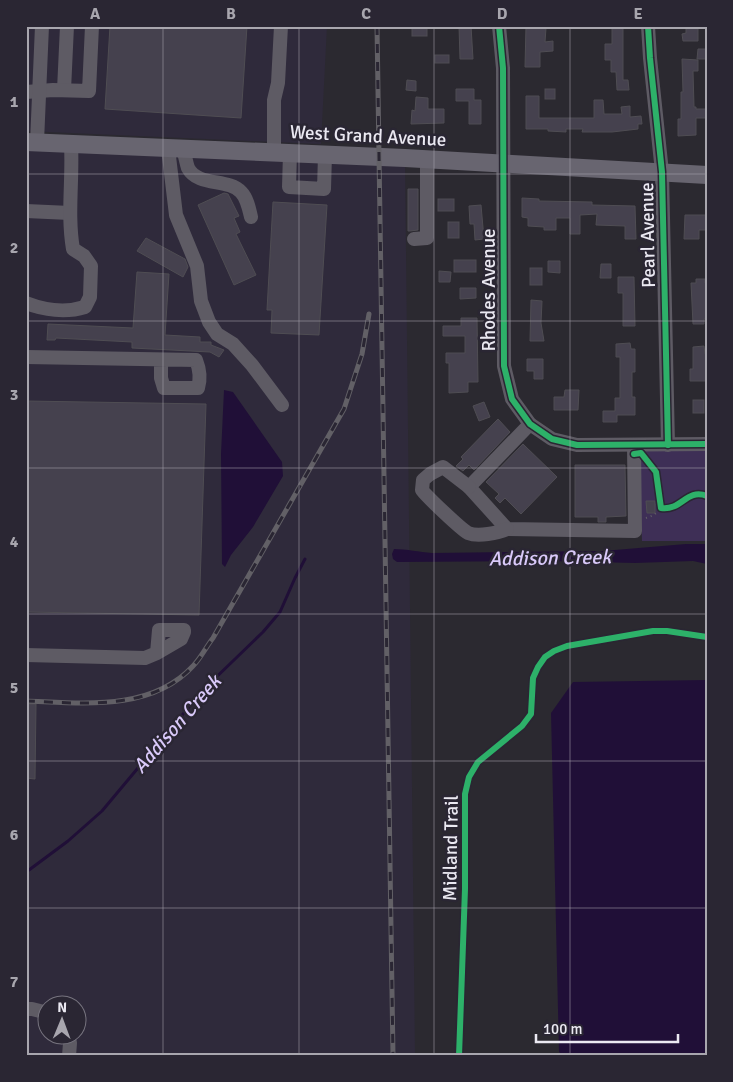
<svg xmlns="http://www.w3.org/2000/svg" width="733" height="1082" font-family="Signika,sans-serif">
<style>
.built{fill:#2f2a3b;fill-rule:evenodd}
.green{fill:#3e2f56}
.water{fill:#200f37}
.lines{fill:none;stroke-linecap:round;stroke-linejoin:round}
.stream{stroke:#200f37;stroke-width:3}
.building{fill:#45414e;stroke:#4f4d53}
.path{stroke:#615f66;stroke-width:2;stroke-dasharray:1 4;stroke-linecap:butt}
.minor{stroke:#5e5b64;stroke-width:14}
.major{stroke:#686570;stroke-width:18}
.rail-casing{stroke:#626066;stroke-width:5}
.rail{stroke:#2a2633;stroke-width:3;stroke-dasharray:9;stroke-linecap:butt}
.cycleway-casing{stroke:#2a2633;stroke-width:9}
.cycleway{stroke:#2db169;stroke-width:6}
.grid{fill:none;stroke:#a8a6ae;stroke-width:1;stroke-opacity:0.55}
.labels{text-anchor:middle;dominant-baseline:central;stroke-width:5;stroke-linejoin:round;paint-order:stroke}
.street-label{font-size:19px;fill:#ebe9f2;stroke:#2a2633}
.water-label{font-size:20px;font-style:italic;fill:#d9c9f9;stroke:#2a2633}
.neatline{fill:none;stroke:#a8a6ae;stroke-width:2}
.grid-label{font-size:16px;text-anchor:middle;font-weight:bold;fill:#a8a6ae}
</style>
<rect width="100%" height="100%" fill="#2b2930"/>
<g class="built">
<polygon points="26,26 327,26 321,144 26,131"/>
<path d="M26 141 405 161 415 1056H26ZM48 1004H78V1034H48Z"/>
</g>
<polygon class="green" points="707,449 707,541 642,541 639,455 646,450"/>
<g class="water">
<polygon points="224,390 233,392 282,462 283,476 253,527 231,555 225,567 222,564 221,454"/>
<path d="M686 544H707V564L693 561 635 563 548 561 397 562 393 559 392 554 394 549C407 549 419 552 432 553L603 551Z"/>
<polygon points="707,680 707,1056 564,1056 559,1052 551,713 573,682"/>
</g>
<g class="lines">
<polyline class="stream" points="26,870 29,870 68,841 102,811 204,689 263,632 280,612 295,578 305,559"/>
</g>
<g class="building">
<polygon points="110,26 247,26 241,118 105,109"/>
<rect x="412" y="26" width="15" height="10"/>
<polygon points="459,26 471,26 473,59 460,59"/>
<polygon points="526,26 546,28 545,42 553,41 553,51 540,52 540,67 525,67"/>
<polygon points="612,26 623,26 623,80 628,80 629,90 617,90 616,72 611,72 611,60 605,60 605,44 612,44"/>
<polygon points="686,26 698,26 698,41 683,41 682,34 686,33"/>
<polygon points="698,49 707,49 707,59 697,59"/>
<rect x="435" y="55" width="14" height="8"/>
<polygon points="682,59 698,60 698,71 693,71 694,107 696,107 696,109 707,109 707,118 696,118 696,135 678,136 678,119 681,119 681,92 683,92"/>
<polygon points="407,80 416,81 416,91 406,90"/>
<polygon points="456,89 474,89 474,100 481,100 481,124 469,124 469,101 456,101"/>
<rect x="545" y="89" width="10" height="10"/>
<polygon points="526,96 539,96 539,118 594,118 594,100 603,100 604,114 622,114 621,107 630,106 630,117 641,116 642,124 638,124 638,129 612,132 582,132 583,129 566,129 566,132 548,131 548,129 526,129"/>
<polygon points="416,97 428,98 428,109 444,109 444,123 411,124 412,110 415,111"/>
<polygon points="408,189 418,189 418,230 410,231 408,231"/>
<polygon points="224,193 228,194 239,216 234,218 240,232 236,234 256,275 234,285 198,205"/>
<polygon points="522,198 539,199 539,201 592,202 592,205 635,206 636,239 625,239 625,226 596,225 597,214 580,215 580,234 570,234 570,218 556,218 556,230 544,230 544,227 528,226 528,218 522,217"/>
<rect x="438" y="199" width="16" height="12"/>
<polygon points="273,202 327,205 319,335 271,333 272,310 267,310"/>
<polygon points="481,205 484,239 475,240 474,224 470,224 469,206"/>
<polygon points="685,215 707,215 707,230 699,230 699,239 684,239"/>
<rect x="448" y="222" width="11" height="16"/>
<polygon points="146,238 185,259 188,267 183,277 137,251"/>
<rect x="454" y="260" width="22" height="12"/>
<polygon points="548,261 560,261 560,273 548,272"/>
<polygon points="601,264 611,264 611,278 600,278"/>
<rect x="530" y="268" width="12" height="17"/>
<polygon points="439,271 451,272 450,282 439,282"/>
<polygon points="137,272 169,274 165,335 200,337 200,342 211,342 211,345 224,350 219,357 210,352 132,348 132,342 56,338 55,340 47,340 48,324 133,328"/>
<polygon points="618,277 634,277 635,326 623,326 623,293 618,293"/>
<polygon points="696,279 705,279 705,283 707,283 707,319 704,319 704,324 693,324 691,283 696,283"/>
<polygon points="460,288 476,288 476,298 460,299"/>
<polygon points="531,300 542,301 541,323 544,341 530,341"/>
<polygon points="461,318 477,318 478,382 468,382 468,392 449,393 449,363 446,363 446,353 465,353 465,336 443,336 443,326 461,326"/>
<polygon points="630,343 631,349 635,349 635,372 632,372 632,397 635,397 635,415 617,415 617,422 603,422 603,411 615,411 615,398 620,398 620,357 616,357 616,344"/>
<polygon points="704,346 705,354 707,354 707,381 690,381 690,369 693,369 693,347"/>
<polygon points="527,359 543,359 543,379 534,379 534,371 527,371"/>
<polygon points="565,390 579,390 578,410 554,410 554,397 564,397"/>
<rect x="693" y="400" width="11" height="13"/>
<polygon points="26,401 206,404 199,615 26,612"/>
<polygon points="484,402 490,417 479,421 473,406"/>
<polygon points="498,419 510,432 474,470 469,465 463,471 456,466 463,459 461,457"/>
<polygon points="523,444 557,477 521,514 505,498 500,503 495,498 499,494 486,482"/>
<polygon points="575,465 625,465 626,516 606,517 606,522 598,522 598,517 575,517"/>
<polygon points="646,501 655,501 655,513 647,513"/>
<polygon points="26,704 36,704 35,779 26,778"/>
</g>
<g class="lines">
<g class="path">
<path d="M646 460 656 472 661 508C682 511 686 488 707 496"/>
<polyline points="646,518 654,515 661,508"/>
<polyline points="459,1056 465,889 465,794 469,777 478,762 522,726 531,714 533,678 538,667 545,657 554,651 567,646 653,631 667,631 707,637"/>
</g>
<g class="minor">
<polyline points="499,26 503,68 504,366 512,399 530,424 552,439 577,445 707,444"/>
<polyline points="648,26 650,58 662,172 668,445"/>
<polyline points="64,90 67,26"/>
<polyline points="26,92 53,90 89,91 92,26"/>
<polyline points="37,142 42,26"/>
<polyline points="168,148 176,215 197,266 201,301 209,322 217,334 233,344 252,365 282,405"/>
<path d="M183 149C185 155 186 162 188 168 198 187 228 178 241 192 247 198 249 208 251 217"/>
<polyline points="274,153 274,100 278,83 281,26"/>
<polyline points="290,153 289,187 324,189 325,155"/>
<polyline points="26,211 70,213"/>
<polyline points="414,239 427,238 427,160"/>
<path d="M26 303C44 310 66 313 85 307L90 297 91 266 84 256 73 249C67 214 73 179 71 144"/>
<path d="M26 357 196 360C200 370 201 378 198 388H164L161 378V360"/>
<polyline points="530,424 469,487 507,529 635,531 634,445"/>
<path d="M469 487 443 467 430 474 423 480 422 490C427 497 461 529 468 533 478 537 498 533 507 529"/>
<polyline points="26,655 145,658 157,653 181,639 184,632 184,630 159,630 157,653"/>
<polyline points="26,1009 32,1009 48,1013"/>
<polyline points="68,1034 70,1043 69,1056"/>
</g>
<polyline class="major" points="26,142 405,158 707,175"/>
<defs>
<g id="rail">
<polyline points="377,26 393,1056"/>
<path d="M26 701C81 703 151 712 193 666 201 658 206 647 213 638L344 409 362 354 369 314"/>
</g>
</defs>
<use href="#rail" class="rail-casing"/>
<use href="#rail" class="rail"/>
<defs>
<g id="cycleway">
<polyline points="499,26 503,68 504,366 512,399 530,424 552,439 577,445 707,444"/>
<polyline points="648,26 650,58 662,172 668,445"/>
<path d="M634 454 641 453 656 472 661 508C682 511 686 488 707 496"/>
<polyline points="459,1056 465,889 465,794 469,777 478,762 522,726 531,714 533,678 538,667 545,657 554,651 567,646 653,631 667,631 707,637"/>
</g>
</defs>
<use href="#cycleway" class="cycleway-casing"/>
<use href="#cycleway" class="cycleway"/>
</g>
<path class="grid" d="M163 26V1056M299 26V1056M434 26V1056M570 26V1056M26 174H707M26 321H707M26 468H707M26 614H707M26 761H707M26 908H707"/>
<g class="labels">
<g class="street-label">
<text transform="translate(368 136) rotate(3)">West Grand Avenue</text>
<text transform="translate(648 235) rotate(-91)">Pearl Avenue</text>
<text transform="translate(489 290) rotate(-90)">Rhodes Avenue</text>
<text transform="translate(451 848) rotate(-89)">Midland Trail</text>
</g>
<g class="water-label">
<text transform="translate(550 558) rotate(-1)">Addison Creek</text>
<text transform="translate(177 724) rotate(-49)">Addison Creek</text>
</g>
</g>
<rect width="733" height="1082" fill="none" stroke="#2a2633" stroke-width="55"/>
<g transform="translate(62 1020) rotate(1)"><circle r="24" fill="#2a2633" stroke="#77747f"/>
<path d="M0-4L9 19L0 12L-9 19Z" fill="#a8a6ae"/>
<text y="-8" font-size="14" font-weight="bold" text-anchor="middle" fill="#ebe9f2">N</text>
</g>
<path d="M536 1034v8h142v-8" fill="none" stroke="#ebe9f2" stroke-width="2.5"/>
<text x="543" y="1034" font-size="15" fill="#ebe9f2" stroke="#2a2633" stroke-width="4" paint-order="stroke">100 m</text>
<rect x="28" y="28" width="678" height="1026" class="neatline"/>
<g class="grid-label">
<text x="95" y="19">A</text>
<text x="231" y="19">B</text>
<text x="366" y="19">C</text>
<text x="502" y="19">D</text>
<text x="638" y="19">E</text>
<text x="14" y="107">1</text>
<text x="14" y="253">2</text>
<text x="14" y="400">3</text>
<text x="14" y="547">4</text>
<text x="14" y="693">5</text>
<text x="14" y="840">6</text>
<text x="14" y="987">7</text>
</g>
</svg>
